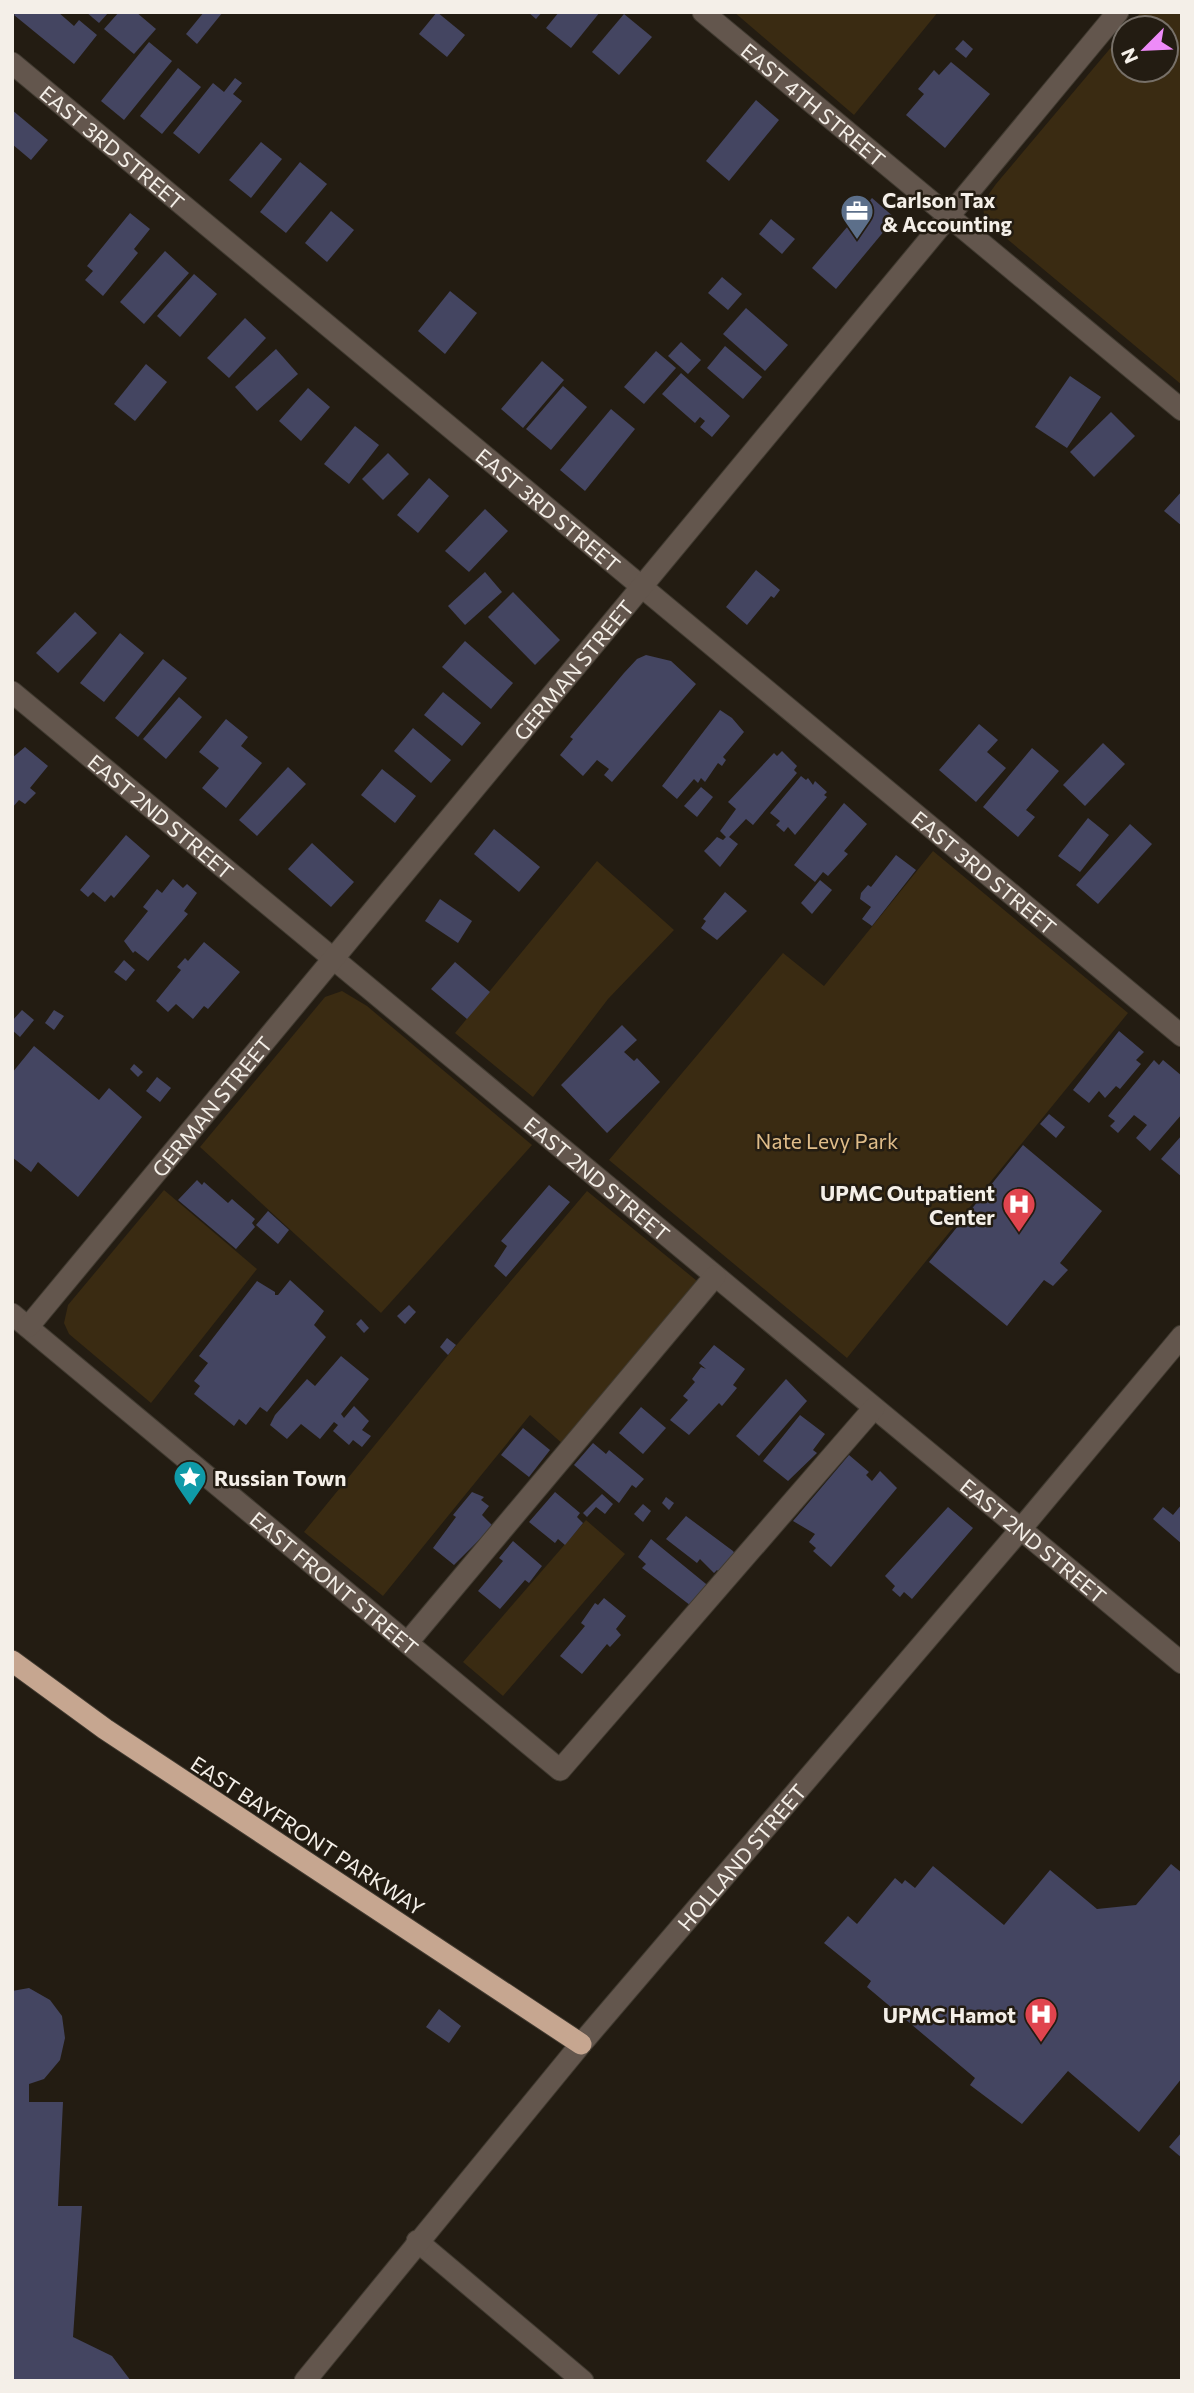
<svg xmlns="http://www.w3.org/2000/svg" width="1194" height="2393" font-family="Commissioner,sans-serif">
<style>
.green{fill:#3a2b12}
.building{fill:#444561}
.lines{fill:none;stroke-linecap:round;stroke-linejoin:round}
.minor-casing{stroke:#403a30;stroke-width:23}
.highway-casing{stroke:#403a30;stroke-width:23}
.minor{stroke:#63564d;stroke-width:21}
.highway{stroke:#c6a690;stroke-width:21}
.labels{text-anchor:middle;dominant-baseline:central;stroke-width:5;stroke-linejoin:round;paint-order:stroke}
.street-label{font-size:21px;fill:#f4efe8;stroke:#231c12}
.poi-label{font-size:21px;font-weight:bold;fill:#f4efe8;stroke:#231c12;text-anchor:start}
.park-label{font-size:21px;fill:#e0bd89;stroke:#231c12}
</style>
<rect width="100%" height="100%" fill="#231c12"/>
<g class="green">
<polygon points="734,12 938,12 854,115"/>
<path d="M1141 12H1182V385L988 223C978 207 986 198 996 184L1124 32V70H1166V28H1128Z"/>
<polygon points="933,851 1128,1013 847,1358 609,1160 783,953 824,986"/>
<polygon points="597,861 674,930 608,999 533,1097 455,1033"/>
<polygon points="342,991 367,1006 532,1145 381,1313 200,1147 325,997"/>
<polygon points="164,1190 257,1269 151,1403 69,1334 64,1323 68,1305"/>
<polygon points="587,1191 697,1281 564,1445 530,1415 383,1596 304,1532 454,1348"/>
<polygon points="586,1520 625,1554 503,1696 463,1662"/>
</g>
<g class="building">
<polygon points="16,12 58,12 74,26 79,20 97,35 74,64 14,15"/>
<polygon points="86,12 109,12 99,23"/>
<polygon points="119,12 136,12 156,29 134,54 104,29"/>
<polygon points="204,12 223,12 197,44 186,34"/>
<polygon points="437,12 465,35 447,57 419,34"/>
<polygon points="528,12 542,12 536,19"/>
<polygon points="559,12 600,12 571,48 546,28"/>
<polygon points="624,14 652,37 619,75 592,52"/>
<polygon points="963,40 973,49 966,58 955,49"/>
<polygon points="149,42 172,61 124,120 101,101"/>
<polygon points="951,62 990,94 945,148 906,115 924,94 918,89 934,70 939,75"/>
<polygon points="178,68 201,87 162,134 140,116"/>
<polygon points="235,78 242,83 233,94 242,101 199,154 173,133 213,83 224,92"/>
<polygon points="756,100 779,120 729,181 706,161"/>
<polygon points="12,110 48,140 31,160 12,144"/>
<polygon points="261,142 282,159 251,198 229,180"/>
<polygon points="300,162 327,184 286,233 260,212"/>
<polygon points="872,198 895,218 836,289 812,268"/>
<polygon points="331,211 354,230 327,262 305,243"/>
<polygon points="130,213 150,229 134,249 138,253 103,296 85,280 93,271 87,266"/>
<polygon points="771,219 795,239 782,254 759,234"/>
<polygon points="165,251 189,273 144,324 120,302"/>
<polygon points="194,274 217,294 180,337 157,316"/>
<polygon points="722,277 742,294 728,310 708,293"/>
<polygon points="450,291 477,313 445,354 418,331"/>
<polygon points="746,308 788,345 765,371 723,334"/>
<polygon points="245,318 266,338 229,378 207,358"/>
<polygon points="681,342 701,360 688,374 668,356"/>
<polygon points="725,346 762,377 743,399 707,368"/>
<polygon points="276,349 298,374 257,411 235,387"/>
<polygon points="656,351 676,368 644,404 624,387"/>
<polygon points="542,361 564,380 523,428 501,409"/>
<polygon points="146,364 167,382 135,421 114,404"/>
<polygon points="681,373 730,416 712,437 700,427 705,421 700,417 695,423 662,394"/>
<polygon points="1070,376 1101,397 1067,448 1035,427"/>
<polygon points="563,386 587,407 551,450 526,429"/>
<polygon points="308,388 330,407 301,441 279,421"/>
<polygon points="611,409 635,429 585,491 560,470"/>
<polygon points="1111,412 1135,436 1094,477 1070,452"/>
<polygon points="355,426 379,445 349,484 324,464"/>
<polygon points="388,453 409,474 383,500 362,479"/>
<polygon points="429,478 449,496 418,533 397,515"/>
<polygon points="1182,491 1182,526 1164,511"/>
<polygon points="485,509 508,531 469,572 445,551"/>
<polygon points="756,570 780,590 774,598 771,596 747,625 726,607"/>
<polygon points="485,572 502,592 465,625 448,606"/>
<polygon points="513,592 560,640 535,665 488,617"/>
<polygon points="75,612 97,633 58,673 36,653"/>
<polygon points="120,633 144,653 104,702 80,683"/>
<polygon points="465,641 513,683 491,709 442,667"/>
<polygon points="646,655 671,661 696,684 612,782 604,775 609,769 597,760 583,776 560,755 573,739 570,737 624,673 637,659"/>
<polygon points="163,659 187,678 138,737 115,718"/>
<polygon points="443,692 481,723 462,746 424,715"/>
<polygon points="179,697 202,717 166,759 143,739"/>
<polygon points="720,710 732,718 744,732 723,757 726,760 722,766 718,763 705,782 701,778 698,783 694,779 677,799 662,786"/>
<polygon points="226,719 248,737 241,746 262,763 226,808 202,788 219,768 199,752"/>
<polygon points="979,724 998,740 987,752 1006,768 976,802 939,770"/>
<polygon points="413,728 451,760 431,783 394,751"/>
<polygon points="1103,743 1125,764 1085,806 1063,785"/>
<polygon points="25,747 48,766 30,788 36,793 25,804 19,800 12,808 12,758"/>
<polygon points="1032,748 1059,771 1026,810 1035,817 1018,837 983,807"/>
<polygon points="782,751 797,766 794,770 797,773 753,825 746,819 729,837 738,844 720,867 704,851 717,837 723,840 726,837 720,831 736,809 728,802 774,753 777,756"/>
<polygon points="288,767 306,784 257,836 239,820"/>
<polygon points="382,769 416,796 395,823 361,795"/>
<polygon points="801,776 806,780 808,778 813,785 815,781 827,792 824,795 827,797 795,835 788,827 784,832 776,825 780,821 770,813"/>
<polygon points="701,787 713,797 697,817 684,806"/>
<polygon points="844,803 867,824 844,851 848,854 828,876 823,872 815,882 794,865"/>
<polygon points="1088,818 1109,835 1080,872 1058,856"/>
<polygon points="1130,824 1152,844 1098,904 1076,885"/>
<polygon points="494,829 540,867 519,892 474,854"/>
<polygon points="126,835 150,856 114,898 111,895 105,902 93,892 88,897 80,890"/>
<polygon points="312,843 354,882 331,907 288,869"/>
<polygon points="896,855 916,870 872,926 862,919 871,907 860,899 861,893 868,885 871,887"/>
<polygon points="173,879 183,888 187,884 197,893 184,911 188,914 148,961 135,951 133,953 124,941 148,911 143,907 157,889 162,893"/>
<polygon points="820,880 832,890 812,914 801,903"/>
<polygon points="725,892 747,911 717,940 701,928 706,921 703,919"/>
<polygon points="440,899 472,921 458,943 425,921"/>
<polygon points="204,942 240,972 208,1009 204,1006 193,1019 176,1004 168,1012 156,1001 181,970 177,967 185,958 188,961"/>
<polygon points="124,960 135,970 126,981 114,972"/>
<polygon points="455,962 490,992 467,1019 431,989"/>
<polygon points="22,1010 34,1020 20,1037 12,1030 12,1021"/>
<polygon points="54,1010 64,1016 54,1030 45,1023"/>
<polygon points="622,1025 637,1040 624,1052 634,1061 637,1058 660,1082 607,1133 561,1085"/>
<polygon points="1119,1031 1144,1052 1136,1060 1141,1064 1120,1089 1116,1086 1105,1098 1099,1091 1089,1103 1073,1090"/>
<polygon points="34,1046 99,1100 109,1088 142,1117 78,1197 38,1162 31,1172 12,1157 12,1073"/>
<polygon points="1154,1060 1159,1065 1163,1060 1182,1076 1182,1114 1150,1151 1136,1138 1147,1125 1134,1115 1118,1133 1110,1126 1115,1121 1108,1116"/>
<polygon points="134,1064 143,1072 138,1077 130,1069"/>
<polygon points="157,1077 171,1088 160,1102 146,1091"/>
<polygon points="1049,1114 1065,1127 1056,1138 1040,1124"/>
<polygon points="1182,1135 1182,1177 1161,1159"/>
<polygon points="1023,1145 1102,1211 1060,1263 1068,1270 1053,1286 1044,1280 1007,1326 929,1262"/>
<polygon points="197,1180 202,1185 204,1182 228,1203 232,1199 255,1219 252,1223 255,1227 236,1249 178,1200"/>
<polygon points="549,1185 570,1202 506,1277 494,1266 507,1246 501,1241"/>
<polygon points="268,1211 289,1230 278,1244 256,1225"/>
<polygon points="290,1280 324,1311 314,1325 326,1337 267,1412 260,1407 246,1425 239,1419 234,1426 194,1394 200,1386 194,1381 208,1363 199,1356 257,1281 275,1292 275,1295 278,1295"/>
<polygon points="409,1305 416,1312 405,1324 397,1316"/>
<polygon points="361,1319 369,1328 364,1333 356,1324"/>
<polygon points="447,1338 456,1345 448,1355 440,1347"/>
<polygon points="714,1345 745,1369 733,1385 737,1388 722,1406 719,1403 689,1435 670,1420 688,1400 683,1396 695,1382 692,1379 701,1367 706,1369 699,1363"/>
<polygon points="341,1356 369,1379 341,1414 344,1418 354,1406 369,1421 362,1430 371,1436 362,1447 353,1440 349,1445 333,1431 338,1425 334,1422 320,1439 301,1424 287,1439 270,1425 275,1415 307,1379 315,1386"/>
<polygon points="786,1379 807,1401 759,1456 736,1436"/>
<polygon points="641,1407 666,1428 643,1454 619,1433"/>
<polygon points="800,1415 825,1434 813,1450 817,1453 788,1481 763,1461"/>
<polygon points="523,1428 550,1450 529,1477 501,1455"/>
<polygon points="593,1443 606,1454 609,1450 644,1479 636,1488 632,1485 619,1503 574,1465"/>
<polygon points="849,1455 869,1472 866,1475 872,1481 880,1471 897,1488 831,1567 813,1551 816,1548 809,1542 815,1534 793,1521"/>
<polygon points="472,1492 484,1497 481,1500 489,1506 482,1515 493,1526 454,1565 433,1548 456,1517 453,1515"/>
<polygon points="555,1492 580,1513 577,1517 583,1523 565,1545 558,1539 555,1543 529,1522"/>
<polygon points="602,1494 613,1504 605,1514 596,1507 587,1517 583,1513"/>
<polygon points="666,1497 674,1503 669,1510 662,1503"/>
<polygon points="643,1504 651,1511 643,1522 634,1514"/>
<polygon points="1182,1504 1182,1544 1153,1519 1163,1507 1173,1515"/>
<polygon points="948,1507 973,1528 912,1599 904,1592 900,1597 892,1590 895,1586 885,1576"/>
<polygon points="686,1516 733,1551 737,1557 722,1575 717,1570 714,1573 700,1559 697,1563 666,1539"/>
<polygon points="651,1539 711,1588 695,1609 642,1568 646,1564 638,1557"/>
<polygon points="513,1541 542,1566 529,1583 525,1580 500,1609 478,1591 503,1561 499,1558"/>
<polygon points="604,1598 626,1616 616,1629 621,1635 610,1647 607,1644 582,1674 560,1656 585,1626 581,1623 595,1603 598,1605"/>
<polygon points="1171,1864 1182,1873 1182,2078 1139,2132 1068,2071 1022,2124 970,2085 975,2078 867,1987 871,1981 824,1943 848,1916 857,1924 895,1878 902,1884 905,1880 915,1888 933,1866 1004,1925 1050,1870 1097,1909 1136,1905"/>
<polygon points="29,1988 50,2000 62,2016 65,2038 60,2060 44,2079 29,2084 29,2102 63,2102 58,2206 82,2206 73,2337 112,2356 131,2381 12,2381 12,1991"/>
<polygon points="439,2009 461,2026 449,2043 426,2027"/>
<polygon points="1182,2132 1182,2158 1169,2147"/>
</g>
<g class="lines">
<defs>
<g id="minor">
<path id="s1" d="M703 12 1182 410"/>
<path id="s2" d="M12 63 1182 1036"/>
<path id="s3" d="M12 692 1182 1663"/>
<path id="s4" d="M12 1314 560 1770 874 1408"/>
<path id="s5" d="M28 1327 1118 12"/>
<polyline points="408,1642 715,1276"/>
<polyline points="417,2241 583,2381"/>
<path id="s6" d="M305 2381 581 2044 1020 1530 1182 1336"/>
</g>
<polyline id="highway" points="12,1661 105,1729 581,2044"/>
</defs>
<use href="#minor" class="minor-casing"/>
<use href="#highway" class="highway-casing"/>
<use href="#minor" class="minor"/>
<use href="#highway" class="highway"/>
</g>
<defs>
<symbol id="office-pin" viewBox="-11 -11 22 30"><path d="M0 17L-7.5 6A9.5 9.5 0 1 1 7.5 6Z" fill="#5c6f8a" stroke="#231c12"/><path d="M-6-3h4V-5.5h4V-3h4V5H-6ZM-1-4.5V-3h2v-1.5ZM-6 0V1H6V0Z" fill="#fff"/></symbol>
<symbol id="hospital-pin" viewBox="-11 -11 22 30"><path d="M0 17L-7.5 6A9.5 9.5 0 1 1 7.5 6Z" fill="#e0444e" stroke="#231c12"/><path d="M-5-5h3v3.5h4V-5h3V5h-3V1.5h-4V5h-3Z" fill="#fff"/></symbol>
<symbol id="sight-pin" viewBox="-11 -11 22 30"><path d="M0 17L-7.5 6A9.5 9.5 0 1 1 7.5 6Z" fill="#0f9aa8" stroke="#231c12"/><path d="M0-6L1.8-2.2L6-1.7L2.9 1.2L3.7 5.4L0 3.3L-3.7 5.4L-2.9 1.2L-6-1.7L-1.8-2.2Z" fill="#fff"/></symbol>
</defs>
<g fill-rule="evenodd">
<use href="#office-pin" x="838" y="192" width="38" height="52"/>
<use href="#hospital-pin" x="1000" y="1185" width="38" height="52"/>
<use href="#sight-pin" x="171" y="1458" width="38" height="52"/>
<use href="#hospital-pin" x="1022" y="1995" width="38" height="52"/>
</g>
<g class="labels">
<g class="street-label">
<text stroke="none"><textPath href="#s1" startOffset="144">EAST 4TH STREET</textPath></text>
<text stroke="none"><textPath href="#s2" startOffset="131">EAST 3RD STREET</textPath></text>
<text stroke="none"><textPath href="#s2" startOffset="698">EAST 3RD STREET</textPath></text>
<text stroke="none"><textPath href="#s5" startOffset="854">GERMAN STREET</textPath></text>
<text stroke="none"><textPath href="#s3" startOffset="194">EAST 2ND STREET</textPath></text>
<text stroke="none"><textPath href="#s2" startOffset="1265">EAST 3RD STREET</textPath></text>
<text stroke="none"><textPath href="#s5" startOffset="287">GERMAN STREET</textPath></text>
<text stroke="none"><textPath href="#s3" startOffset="761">EAST 2ND STREET</textPath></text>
<text stroke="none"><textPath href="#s3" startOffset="1328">EAST 2ND STREET</textPath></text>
<text stroke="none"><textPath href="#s4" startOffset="420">EAST FRONT STREET</textPath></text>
<text transform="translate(308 1835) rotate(33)">EAST BAYFRONT PARKWAY</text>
<text stroke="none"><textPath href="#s6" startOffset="682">HOLLAND STREET</textPath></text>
</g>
<g class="poi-label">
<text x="882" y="199">Carlson Tax<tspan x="882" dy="24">&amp; Accounting</tspan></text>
<text x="995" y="1192" text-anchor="end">UPMC Outpatient<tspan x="995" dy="24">Center</tspan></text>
<text x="214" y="1477">Russian Town</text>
<text x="1016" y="2014" text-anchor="end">UPMC Hamot</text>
</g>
<g class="park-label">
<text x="827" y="1140">Nate Levy Park</text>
</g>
</g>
<rect width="1194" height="2393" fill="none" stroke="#f4efe8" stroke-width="28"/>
<g transform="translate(1145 49) rotate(246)"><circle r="33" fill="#231c12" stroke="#777068" stroke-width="2"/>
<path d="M0-5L12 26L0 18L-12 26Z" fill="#ee8bf8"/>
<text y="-10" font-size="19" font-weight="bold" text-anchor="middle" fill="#f4efe8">N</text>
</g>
</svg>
